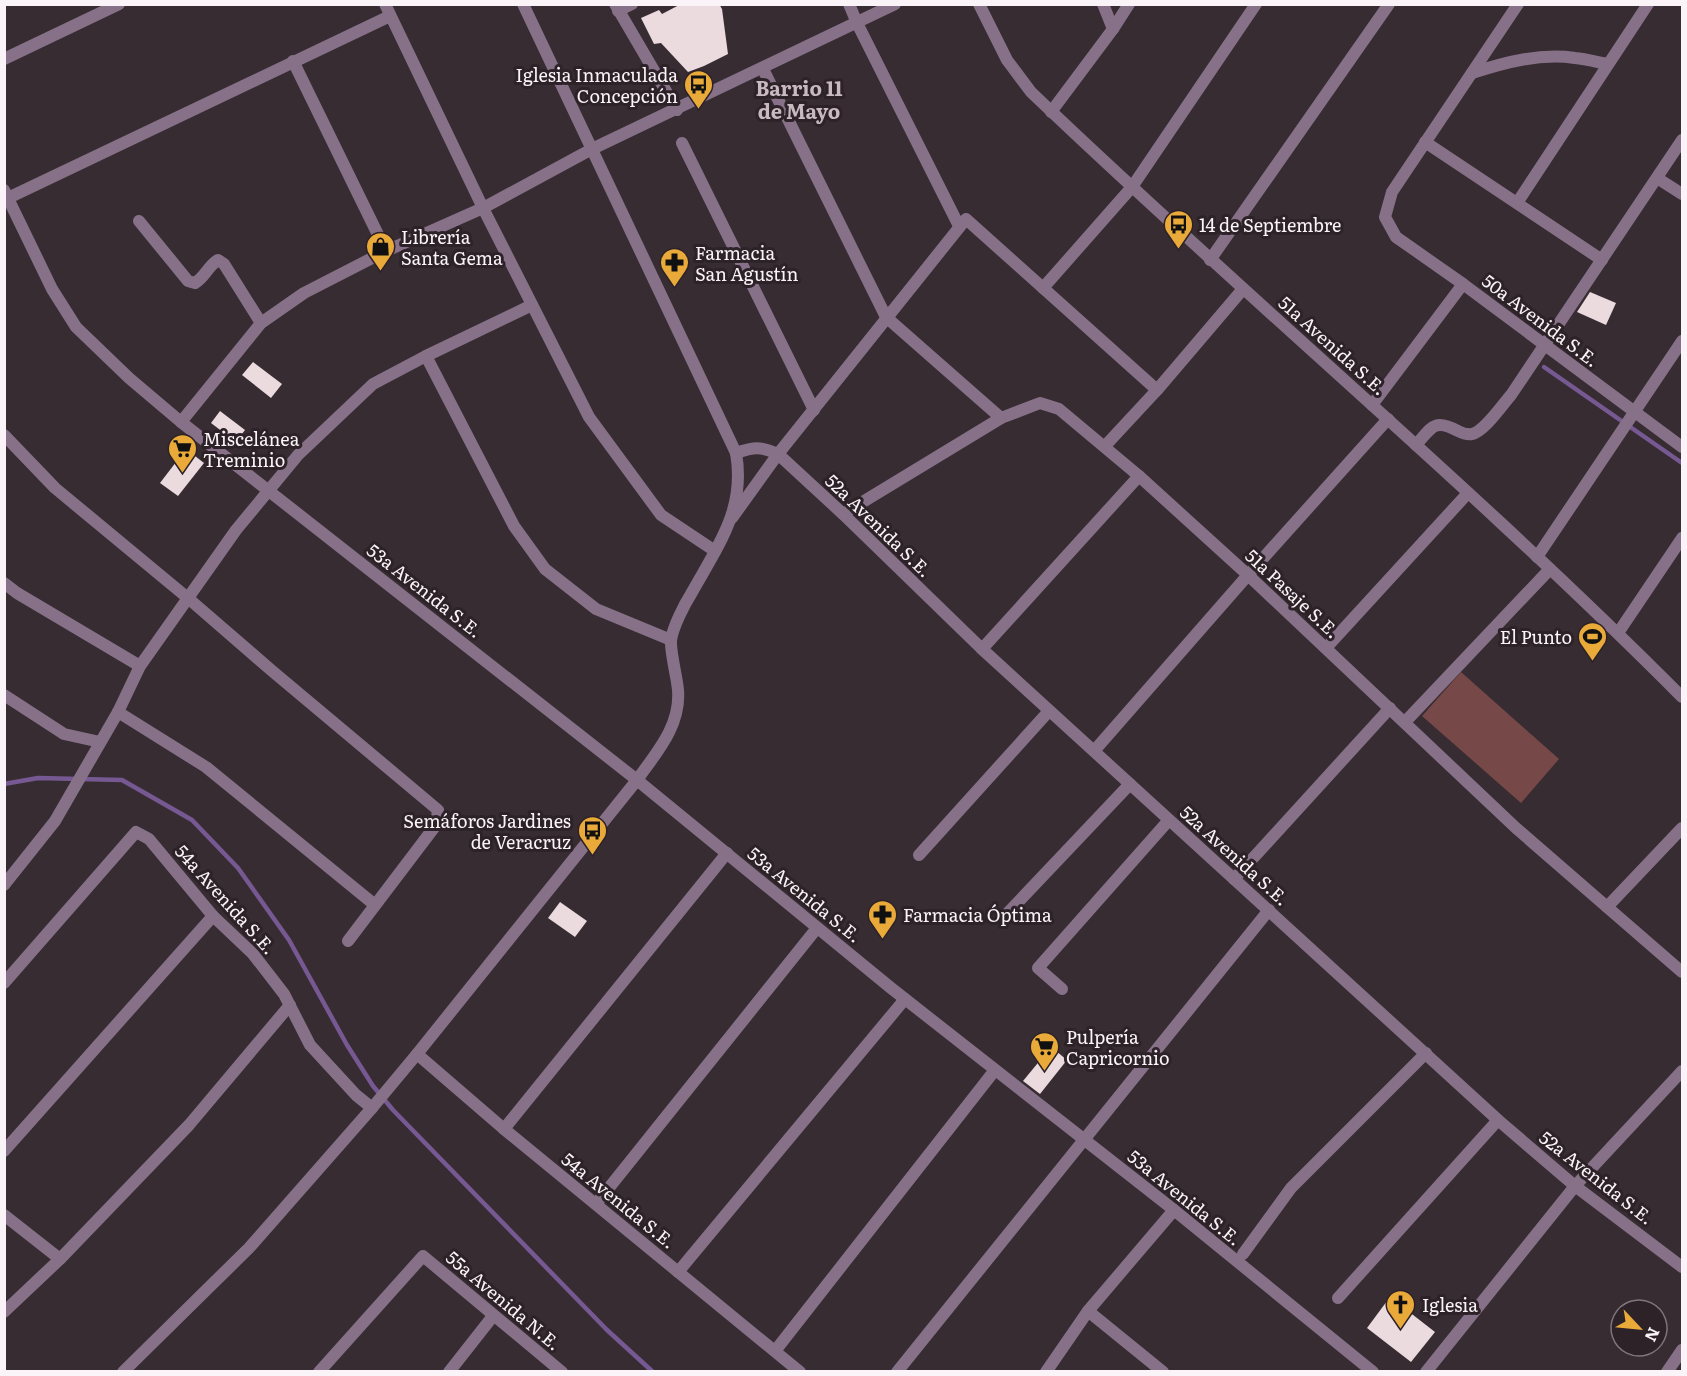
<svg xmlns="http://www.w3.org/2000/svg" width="1687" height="1376" font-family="Literata,serif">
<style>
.green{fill:#764847}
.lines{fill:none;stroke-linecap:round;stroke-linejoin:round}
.stream{stroke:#765992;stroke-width:4.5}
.building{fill:#ebdade}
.minor{stroke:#877188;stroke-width:12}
.tertiary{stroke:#877188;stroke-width:12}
.labels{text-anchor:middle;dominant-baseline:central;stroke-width:6;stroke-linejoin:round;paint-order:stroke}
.poi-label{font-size:18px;fill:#faf3f7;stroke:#2d2228;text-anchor:start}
.street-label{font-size:18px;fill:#faf3f7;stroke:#2d2228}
.neighbourhood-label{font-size:20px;font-weight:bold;fill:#c9bac2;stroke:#2d2228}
</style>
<rect width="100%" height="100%" fill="#372c32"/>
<polygon class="green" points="1461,672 1559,759 1521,803 1422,716"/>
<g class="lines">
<g class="stream">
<polyline points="1544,367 1682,463"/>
<polyline points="4,784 38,778 122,780 192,820 238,868 289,940 347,1045 373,1086 393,1110 607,1330 653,1372"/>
</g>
</g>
<g class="building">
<polygon points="681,4 719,4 722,9 728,54 704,66 688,72 661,43 654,44 641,18 659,10 662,14"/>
<polygon points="1590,292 1616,303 1606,325 1577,312"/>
<polygon points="253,362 282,384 271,398 242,375"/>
<polygon points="220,411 245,430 236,442 211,423"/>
<polygon points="186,449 204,463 178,496 160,483"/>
<polygon points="560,902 587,921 575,937 548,918"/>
<polygon points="1051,1047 1067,1060 1040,1094 1023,1081"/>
<polygon points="1390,1297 1435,1332 1411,1362 1367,1328"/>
</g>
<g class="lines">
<g class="minor">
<polyline points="385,4 483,208 589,417 661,515 715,551"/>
<path d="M523 4 736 453C754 447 760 446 778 454L843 514 982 649 1498 1120 1575 1186 1682 1267"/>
<polyline points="615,4 677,110"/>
<polyline points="849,4 857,23 959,226"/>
<path d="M979 4 1007 60 1031 92C1245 297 1473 487 1682 697"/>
<polyline points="1103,4 1113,29"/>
<polyline points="1518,4 1392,192 1385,217 1396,237 1463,284 1682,447"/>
<polyline points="618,11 632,4"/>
<polyline points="4,59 119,4"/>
<polyline points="293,61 386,251"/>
<polyline points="763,69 886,317 1001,418"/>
<path d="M1472 73C1506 62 1540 53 1575 58 1586 59 1597 62 1608 64"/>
<polyline points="1051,112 1113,29 1129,4"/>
<polyline points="1425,142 1602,260"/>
<polyline points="682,143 814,410"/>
<polyline points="1657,178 1682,194"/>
<polyline points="8,198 390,16"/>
<polyline points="1517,203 1648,4"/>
<path d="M139 221 188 281 195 283C205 277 208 266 218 260L224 264 261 323"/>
<polyline points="1210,260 1389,4"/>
<polyline points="1043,288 1132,187 1256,4"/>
<polyline points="426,356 514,526 545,569 596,609 671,640"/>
<polyline points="1372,405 1463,284"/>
<polyline points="181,422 261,323 304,293 386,251 483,208 592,149 895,4"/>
<polyline points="4,435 55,488 189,599 271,670 438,810 436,825 348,941"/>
<path d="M1416 445C1432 427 1434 418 1458 431 1462 433 1467 435 1472 434 1484 432 1503 404 1511 395L1682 140"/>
<polyline points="1105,446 1157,390 1243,289"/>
<polyline points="843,514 1001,418 1040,403 1059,409 1139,476 1248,575 1516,828 1682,972"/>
<polyline points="732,518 778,454 966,219 1157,390"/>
<polyline points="1537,557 1682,341"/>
<polyline points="4,583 17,593 140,666"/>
<polyline points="1618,633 1682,538"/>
<polyline points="1326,648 1468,493"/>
<polyline points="982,649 1139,476"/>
<polyline points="4,695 64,734 100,742"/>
<polyline points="118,712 206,767 375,905"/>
<polyline points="1405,722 1550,569"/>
<polyline points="1094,751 1248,575 1388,419"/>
<polyline points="919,855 1049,711"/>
<polyline points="1234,879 1390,708"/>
<polyline points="4,885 55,821 118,712 140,666 236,530 298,455 373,384 426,356 532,305"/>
<polyline points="1607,907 1682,828"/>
<polyline points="1004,917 1130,784"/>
<polyline points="4,983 136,832 149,839 213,916 253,954 284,994 310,1045 356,1095 372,1108"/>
<polyline points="1062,989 1038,968 1169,820"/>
<polyline points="417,1054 504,1129 800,1372"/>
<polyline points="504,1129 727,853"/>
<polyline points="4,1151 213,916"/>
<polyline points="596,1204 817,928"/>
<polyline points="4,1215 60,1259"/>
<polyline points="1243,1254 1291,1188 1426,1053"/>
<polyline points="678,1272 905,999"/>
<polyline points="1338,1298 1498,1120"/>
<polyline points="1088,1311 1163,1372"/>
<polyline points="4,1312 60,1259 189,1125 290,1005"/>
<polyline points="775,1351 995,1070"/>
<polyline points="319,1372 423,1256 562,1372"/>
<polyline points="449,1372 493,1316"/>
<polyline points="897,1372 1269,910"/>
<polyline points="1046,1372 1088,1311 1174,1210"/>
<polyline points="1426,1372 1575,1186 1682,1071"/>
<polyline points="1667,1372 1682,1350"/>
</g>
<g class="tertiary">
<polyline points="4,190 52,289 76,327 129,378 181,422 637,780 891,988 1174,1210 1373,1372"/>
<path d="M123 1372 249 1248 372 1108 417 1054 637 780C656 753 681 726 678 690 677 677 670 652 671 640 673 627 684 605 691 594 717 547 746 510 736 453"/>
</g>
</g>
<defs>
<symbol id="bus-pin" viewBox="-11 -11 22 30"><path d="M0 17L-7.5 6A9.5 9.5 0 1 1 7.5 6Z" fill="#eaaa39" stroke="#2d2228"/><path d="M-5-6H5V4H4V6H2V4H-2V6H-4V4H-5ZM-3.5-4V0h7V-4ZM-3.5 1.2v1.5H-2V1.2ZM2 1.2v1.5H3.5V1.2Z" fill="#111"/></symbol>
<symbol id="shop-pin" viewBox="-11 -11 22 30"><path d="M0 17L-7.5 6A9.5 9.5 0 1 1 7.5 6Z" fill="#eaaa39" stroke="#2d2228"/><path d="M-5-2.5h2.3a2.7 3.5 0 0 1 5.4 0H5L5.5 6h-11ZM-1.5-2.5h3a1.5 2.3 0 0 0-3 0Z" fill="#111"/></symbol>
<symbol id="pharmacy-pin" viewBox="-11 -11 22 30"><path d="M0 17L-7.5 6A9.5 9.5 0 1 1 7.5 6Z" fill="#eaaa39" stroke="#2d2228"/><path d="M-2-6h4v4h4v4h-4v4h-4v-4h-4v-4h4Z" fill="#111"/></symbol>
<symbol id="supermarket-pin" viewBox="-11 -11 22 30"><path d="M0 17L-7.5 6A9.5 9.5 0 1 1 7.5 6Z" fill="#eaaa39" stroke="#2d2228"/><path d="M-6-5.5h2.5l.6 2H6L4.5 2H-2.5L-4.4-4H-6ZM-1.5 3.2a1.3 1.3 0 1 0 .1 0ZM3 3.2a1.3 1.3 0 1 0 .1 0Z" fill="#111"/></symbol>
<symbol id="stadium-pin" viewBox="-11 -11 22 30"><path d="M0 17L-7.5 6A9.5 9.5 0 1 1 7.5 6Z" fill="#eaaa39" stroke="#2d2228"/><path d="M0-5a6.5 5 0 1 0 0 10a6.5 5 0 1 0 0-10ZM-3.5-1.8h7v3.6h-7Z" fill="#111"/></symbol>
<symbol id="church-pin" viewBox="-11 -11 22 30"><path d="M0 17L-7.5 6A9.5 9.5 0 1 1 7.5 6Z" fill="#eaaa39" stroke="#2d2228"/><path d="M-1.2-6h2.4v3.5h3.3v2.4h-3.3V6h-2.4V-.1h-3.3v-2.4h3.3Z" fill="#111"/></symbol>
</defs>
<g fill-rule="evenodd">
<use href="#bus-pin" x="682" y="68" width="33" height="45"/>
<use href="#bus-pin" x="1162" y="208" width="33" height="45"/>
<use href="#shop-pin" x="364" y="230" width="33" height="45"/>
<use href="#pharmacy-pin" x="658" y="246" width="33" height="45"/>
<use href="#supermarket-pin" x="166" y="432" width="33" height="45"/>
<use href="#stadium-pin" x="1576" y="620" width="33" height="45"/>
<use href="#bus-pin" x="576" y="814" width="33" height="45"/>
<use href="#pharmacy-pin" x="866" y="898" width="33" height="45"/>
<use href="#supermarket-pin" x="1028" y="1030" width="33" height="45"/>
<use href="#church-pin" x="1384" y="1288" width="33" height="45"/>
</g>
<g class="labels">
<g class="poi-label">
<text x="678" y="74" text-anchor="end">Iglesia Inmaculada<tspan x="678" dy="21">Concepción</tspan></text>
<text x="1199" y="224">14 de Septiembre</text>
<text x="401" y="236">Librería<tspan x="401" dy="21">Santa Gema</tspan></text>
<text x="695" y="252">Farmacia<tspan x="695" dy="21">San Agustín</tspan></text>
<text x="203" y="438">Miscelánea<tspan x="203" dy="21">Treminio</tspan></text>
<text x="1572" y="636" text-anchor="end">El Punto</text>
<text x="571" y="820" text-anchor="end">Semáforos Jardines<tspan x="571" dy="21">de Veracruz</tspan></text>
<text x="903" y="914">Farmacia Óptima</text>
<text x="1066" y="1036">Pulpería<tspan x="1066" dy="21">Capricornio</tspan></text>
<text x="1422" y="1304">Iglesia</text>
</g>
<g class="street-label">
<text transform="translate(1541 320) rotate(37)">50a Avenida S.E.</text>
<text transform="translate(1333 345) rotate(42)">51a Avenida S.E.</text>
<text transform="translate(879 525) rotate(44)">52a Avenida S.E.</text>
<text transform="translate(425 590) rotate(38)">53a Avenida S.E.</text>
<text transform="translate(1293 593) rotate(43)">51a Pasaje S.E.</text>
<text transform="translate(1235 855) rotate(42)">52a Avenida S.E.</text>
<text transform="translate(805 894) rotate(39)">53a Avenida S.E.</text>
<text transform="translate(226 899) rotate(48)">54a Avenida S.E.</text>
<text transform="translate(1597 1177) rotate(38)">52a Avenida S.E.</text>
<text transform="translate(1185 1197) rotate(39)">53a Avenida S.E.</text>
<text transform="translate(619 1200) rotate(39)">54a Avenida S.E.</text>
<text transform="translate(504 1300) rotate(40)">55a Avenida N.E.</text>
</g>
<g class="neighbourhood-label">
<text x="799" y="87">Barrio 11<tspan x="799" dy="23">de Mayo</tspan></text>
</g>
</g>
<rect width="1687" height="1376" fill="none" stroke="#faf3f7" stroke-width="12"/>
<g transform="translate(1639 1328) rotate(116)"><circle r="28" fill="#2d2228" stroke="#7f767b" stroke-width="1.5"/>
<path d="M0-4.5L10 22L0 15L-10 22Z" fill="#eaaa39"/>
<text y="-9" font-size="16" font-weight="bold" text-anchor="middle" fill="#faf3f7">N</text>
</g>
</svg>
